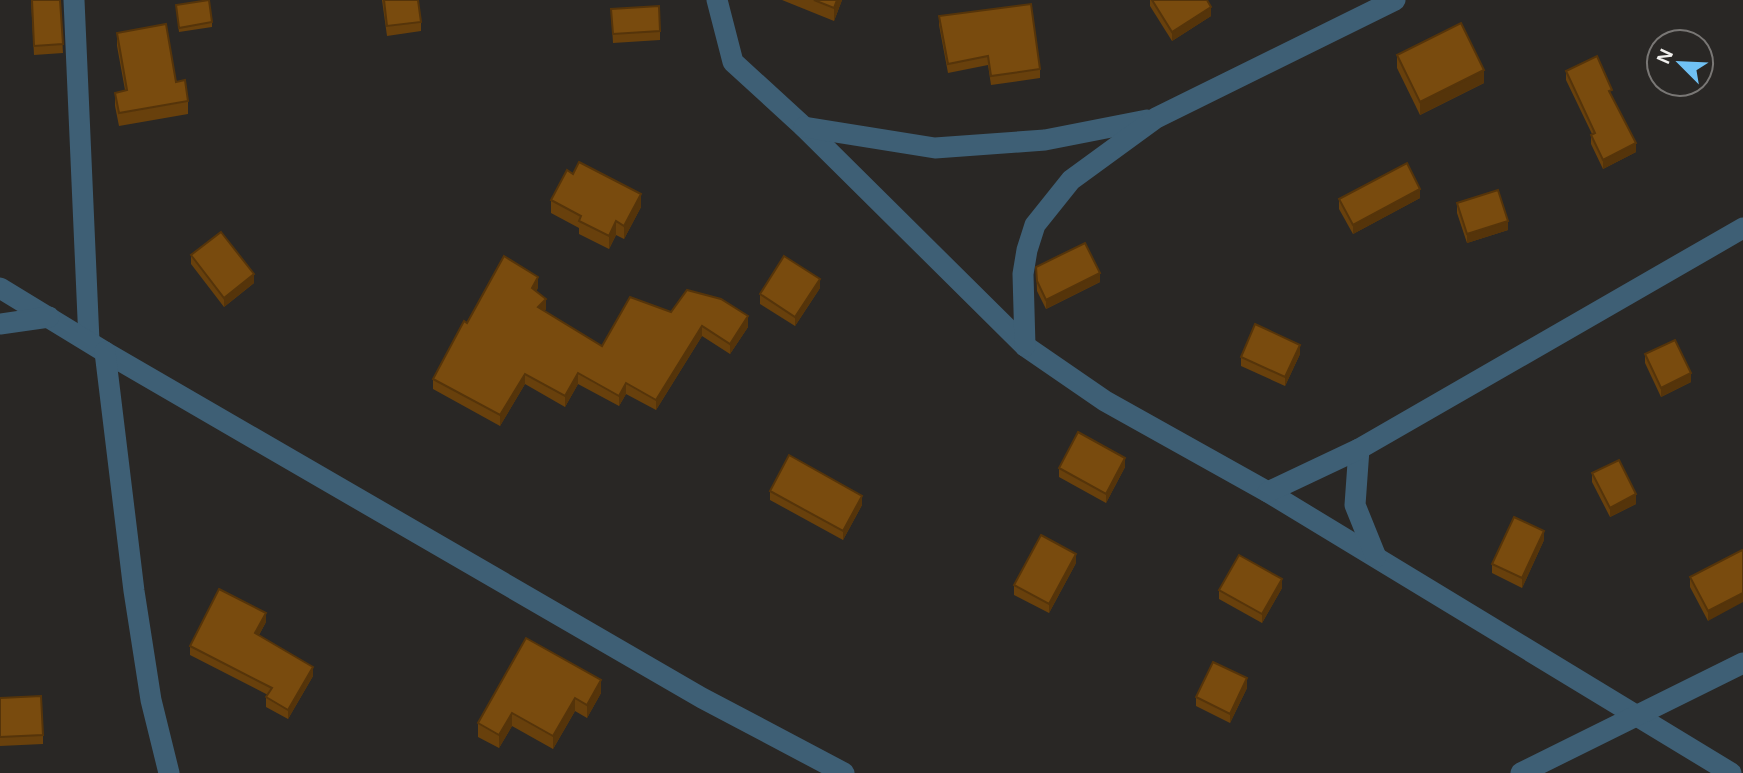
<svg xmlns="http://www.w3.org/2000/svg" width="1743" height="773" font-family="Arial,sans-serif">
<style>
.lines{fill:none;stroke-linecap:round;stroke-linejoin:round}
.minor{stroke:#3e5f75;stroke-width:21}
.wall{fill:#68400c}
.shaded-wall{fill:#55340a}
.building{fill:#794b0e;stroke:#55340a;stroke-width:2}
</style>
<rect width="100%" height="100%" fill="#292725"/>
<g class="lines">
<g class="minor">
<polyline points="74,0 89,341"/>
<polyline points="717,0 733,62 804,127 1025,346 1105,401 1268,492 1731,773"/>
<polyline points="804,127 935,148 1045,140 1147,120"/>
<polyline points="0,288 105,352 702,698 844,773"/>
<polyline points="0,324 49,317"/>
<polyline points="1025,346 1023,274 1027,250 1035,225 1071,180 1156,118 1395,0"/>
<polyline points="105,352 134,591 151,700 169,773"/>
<polyline points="1359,449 1355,505 1376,557"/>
<polyline points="1268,492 1359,449 1743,228"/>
<polyline points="1521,773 1743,663"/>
</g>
</g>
<g class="wall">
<polygon points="31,0 60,0 63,53 34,55"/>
<polygon points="382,0 418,0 421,22 421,31 387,36"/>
<polygon points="782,0 842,0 834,21"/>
<polygon points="1150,0 1207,0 1211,16 1172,41 1150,6"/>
<polygon points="176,5 212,22 212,27 179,32"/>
<polygon points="611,9 660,31 660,40 613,43"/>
<polygon points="939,16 1040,69 1040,78 991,85 988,65 948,73 939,25"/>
<polygon points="117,33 176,82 188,101 188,114 119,126 115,106 115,93 125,90 117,46"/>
<polygon points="1397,55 1484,83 1420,115 1397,68"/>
<polygon points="1566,71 1612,98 1636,152 1603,169 1591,144 1591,135 1592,134 1566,80"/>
<polygon points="1420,198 1353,234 1339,209 1339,199"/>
<polygon points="551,200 641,207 624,239 616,235 609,249 579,234 579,228 551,213"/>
<polygon points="1457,203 1508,230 1467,243 1457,213"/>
<polygon points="191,255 254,283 224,307 191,264"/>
<polygon points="1036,267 1100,282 1046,309 1037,291"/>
<polygon points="538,288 536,291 546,309 544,311 602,346 671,312 748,327 730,354 702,336 656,410 626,394 619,406 578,384 565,407 525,384 500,426 433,389 433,379 467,323"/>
<polygon points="820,288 795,326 760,304 760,294"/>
<polygon points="1300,354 1285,386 1241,366 1241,357"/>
<polygon points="1645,354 1691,382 1661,397 1645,363"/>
<polygon points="1125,467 1106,503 1059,477 1059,468"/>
<polygon points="1592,473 1636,504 1610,517 1592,482"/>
<polygon points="770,491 862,505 843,540 770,500"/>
<polygon points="1544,540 1522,588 1492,573 1492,564"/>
<polygon points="1742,550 1708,621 1690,587 1690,577"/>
<polygon points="1076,563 1049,613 1014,595 1014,585"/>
<polygon points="1282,588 1262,623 1219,599 1219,590"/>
<polygon points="266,622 259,635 313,676 288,719 266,707 266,697 268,695 190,655 190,646"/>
<polygon points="526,638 601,693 587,718 575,711 553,749 512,726 499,748 478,737 478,723"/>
<polygon points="1247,688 1230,723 1196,706 1196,697"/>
<polygon points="0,698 43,735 43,744 0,746"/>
</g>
<g class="shaded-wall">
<polygon points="837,0 842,0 834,21 834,8"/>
<polygon points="1211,7 1211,16 1172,41 1172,32"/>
<polygon points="1484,70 1484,83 1420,115 1420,102"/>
<polygon points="1636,143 1636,152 1603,169 1603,160"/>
<polygon points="1420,189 1420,198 1353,234 1353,225"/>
<polygon points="641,194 641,207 624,239 624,226"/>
<polygon points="616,221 616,235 609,249 609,236"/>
<polygon points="1508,221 1508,230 1467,243 1467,234"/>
<polygon points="1100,273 1100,282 1046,309 1046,300"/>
<polygon points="254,274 254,283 224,307 224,298"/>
<polygon points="538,277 538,288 532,299 532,288"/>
<polygon points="820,279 820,288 795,326 795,317"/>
<polygon points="546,299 546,309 538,318 538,307"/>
<polygon points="748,316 748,327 730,354 730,344"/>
<polygon points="702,326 702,336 656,410 656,400"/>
<polygon points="1300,345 1300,354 1285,386 1285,377"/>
<polygon points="578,373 578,384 565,407 565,396"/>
<polygon points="1691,373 1691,382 1661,397 1661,388"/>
<polygon points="525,374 525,384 500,426 500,415"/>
<polygon points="626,383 626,394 619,406 619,396"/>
<polygon points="1125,458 1125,467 1106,503 1106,494"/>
<polygon points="1636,494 1636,504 1610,517 1610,508"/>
<polygon points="862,496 862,505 843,540 843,531"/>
<polygon points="1544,531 1544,540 1522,588 1522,578"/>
<polygon points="1076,554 1076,563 1049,613 1049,604"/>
<polygon points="1282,579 1282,588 1262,623 1262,614"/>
<polygon points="1743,593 1743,602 1708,621 1708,611"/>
<polygon points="266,613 266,622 255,642 255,633"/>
<polygon points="313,667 313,676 288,719 288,710"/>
<polygon points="1247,678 1247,688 1230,723 1230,714"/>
<polygon points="601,680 601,693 587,718 587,705"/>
<polygon points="575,698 575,711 553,749 553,736"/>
<polygon points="512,713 512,726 499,748 499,735"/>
</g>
<g class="building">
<polygon points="32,0 60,0 63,44 34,46"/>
<polygon points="209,0 212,22 179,28 176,5"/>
<polygon points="384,0 418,0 421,22 387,26"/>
<polygon points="814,0 837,0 834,8"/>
<polygon points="1152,0 1207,0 1211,7 1172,32"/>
<polygon points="1031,4 1040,69 991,76 988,56 948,64 939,16"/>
<polygon points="659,6 660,31 613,34 611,9"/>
<polygon points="1461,23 1484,70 1420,102 1397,55"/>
<polygon points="166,24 176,82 185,80 188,101 119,113 115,93 127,90 117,33"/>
<polygon points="1597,56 1612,90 1609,91 1636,143 1603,160 1591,135 1595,133 1566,71"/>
<polygon points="579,162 641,194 624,226 616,221 609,236 579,221 581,216 551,200 567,170 573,174"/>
<polygon points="1407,163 1420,189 1353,225 1339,199"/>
<polygon points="1498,190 1508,221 1467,234 1457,203"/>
<polygon points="221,232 254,274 224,298 191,255"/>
<polygon points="1085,243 1100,273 1046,300 1037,281 1036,267"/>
<polygon points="504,256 538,277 532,288 546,299 538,307 602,346 630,297 671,312 687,290 721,299 748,316 730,344 702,326 656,400 626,383 619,396 578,373 565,396 525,374 500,415 433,379 464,321 467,323"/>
<polygon points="784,256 820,279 795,317 760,294"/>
<polygon points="1255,324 1300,345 1285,377 1241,357"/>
<polygon points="1675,340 1691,373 1661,388 1645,354"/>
<polygon points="1078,432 1125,458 1106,494 1059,468"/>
<polygon points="789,455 862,496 843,531 770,491"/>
<polygon points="1619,460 1636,494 1610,508 1592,473"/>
<polygon points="1514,517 1544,531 1522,578 1492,564"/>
<polygon points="1041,535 1076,554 1049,604 1014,585"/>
<polygon points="1742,550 1743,552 1743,593 1708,611 1690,577"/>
<polygon points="1239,555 1282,579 1262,614 1219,590"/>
<polygon points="219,589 266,613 255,633 313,667 288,710 266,697 272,688 190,646"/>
<polygon points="526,638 601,680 587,705 575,698 553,736 512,713 499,735 478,723"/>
<polygon points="1213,662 1247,678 1230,714 1196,697"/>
<polygon points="41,696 43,735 0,737 0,698"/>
</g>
<g transform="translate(1680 63) rotate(294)"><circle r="33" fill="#292725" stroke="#797775" stroke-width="2"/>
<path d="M0-5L12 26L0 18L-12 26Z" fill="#70c1f4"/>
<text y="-10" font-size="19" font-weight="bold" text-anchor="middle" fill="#f0efed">N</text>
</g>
</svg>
